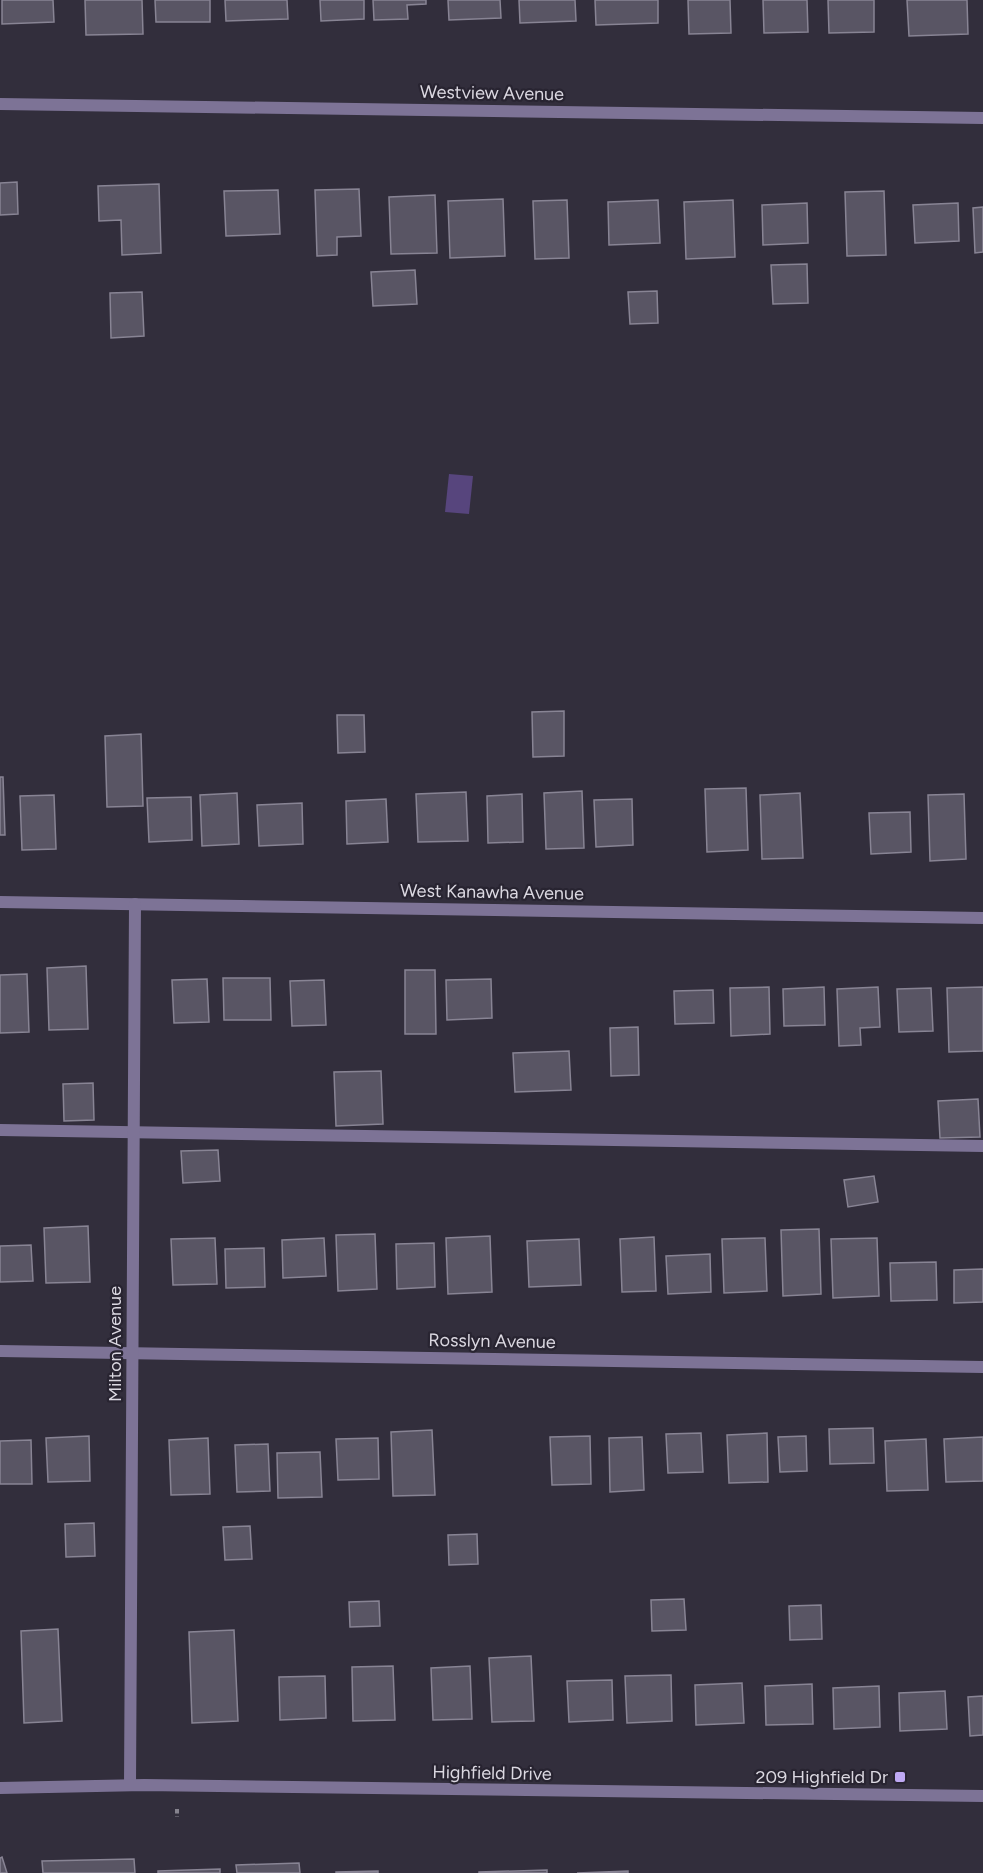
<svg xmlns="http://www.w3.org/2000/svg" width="983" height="1873" font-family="Figtree,sans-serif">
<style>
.green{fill:#57457d}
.building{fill:#595564;stroke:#888494;stroke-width:1.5}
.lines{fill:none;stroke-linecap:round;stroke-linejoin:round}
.path{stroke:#86838e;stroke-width:4;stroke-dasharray:4.5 3;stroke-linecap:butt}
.service{stroke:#7d7396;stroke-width:12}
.minor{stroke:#7d7396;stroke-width:12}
.poi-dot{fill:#bfa9f4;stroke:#282431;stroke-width:2}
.labels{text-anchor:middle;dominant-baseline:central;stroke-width:4.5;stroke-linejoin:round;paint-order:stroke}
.street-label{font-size:18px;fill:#dbd8e1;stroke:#282431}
.poi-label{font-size:18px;fill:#dbd8e1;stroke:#282431;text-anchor:end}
</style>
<rect width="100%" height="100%" fill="#322e3c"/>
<polygon class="green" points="449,474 473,476 469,514 445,512"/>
<g class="building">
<polygon points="2,0 53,0 54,22 2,24"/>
<polygon points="85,0 142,0 143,34 86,35"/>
<polygon points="155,0 210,0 210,22 156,22"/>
<polygon points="225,0 287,0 288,19 226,21"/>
<polygon points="320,0 364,0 364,19 321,21"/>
<polygon points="373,0 426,0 426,4 407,5 408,19 374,20"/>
<polygon points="448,0 500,0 501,18 449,20"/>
<polygon points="519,0 575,0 576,21 520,23"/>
<polygon points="595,0 658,0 658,23 596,25"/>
<polygon points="688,0 730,0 731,33 689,34"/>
<polygon points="763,0 807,0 808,32 764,33"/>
<polygon points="828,0 874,0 874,32 829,33"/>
<polygon points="907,0 967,0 968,34 909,36"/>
<polygon points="17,182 18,214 0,215 0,183"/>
<polygon points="159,184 161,253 122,255 121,220 99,221 98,186"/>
<polygon points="359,189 361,236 337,237 337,255 317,256 315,190"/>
<polygon points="278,190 280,234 226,236 224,191"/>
<polygon points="884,191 886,255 847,256 845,192"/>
<polygon points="435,195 437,253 391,254 389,197"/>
<polygon points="503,199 505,256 450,258 448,201"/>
<polygon points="567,200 569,258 535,259 533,201"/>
<polygon points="658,200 660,243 609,245 608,202"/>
<polygon points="733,200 735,257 686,259 684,202"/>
<polygon points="807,203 808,243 763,245 762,205"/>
<polygon points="958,203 959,241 915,243 913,205"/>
<polygon points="983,207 983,252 975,253 973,208"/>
<polygon points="807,264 808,303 773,304 771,265"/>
<polygon points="415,270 417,304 373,306 371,272"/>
<polygon points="657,291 658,323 630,324 628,292"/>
<polygon points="142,292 144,336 111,338 110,293"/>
<polygon points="564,711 564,756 533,757 532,712"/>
<polygon points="337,715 364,715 365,752 338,753"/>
<polygon points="141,734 143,806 107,807 105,736"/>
<polygon points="0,777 3,777 5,835 0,835"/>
<polygon points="746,788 748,850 707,852 705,789"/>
<polygon points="582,791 584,848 546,849 544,793"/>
<polygon points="466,792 468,841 418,842 416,794"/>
<polygon points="237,793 239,844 202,846 200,795"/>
<polygon points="800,793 803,858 762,859 760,795"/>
<polygon points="522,794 523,842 488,843 487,796"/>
<polygon points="964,794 966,859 930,861 928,795"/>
<polygon points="54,795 56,849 22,850 20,796"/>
<polygon points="191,797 192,840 149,842 147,798"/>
<polygon points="386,799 388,842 347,844 346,801"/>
<polygon points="632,799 633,845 596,847 594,800"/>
<polygon points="302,803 303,844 259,846 257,805"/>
<polygon points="910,812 911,852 871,854 869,813"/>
<polygon points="86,966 88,1029 49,1030 47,968"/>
<polygon points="405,970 435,970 436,1034 405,1034"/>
<polygon points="27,974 29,1032 0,1033 0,975"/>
<polygon points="223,978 270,978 271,1020 224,1020"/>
<polygon points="207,979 209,1022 174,1023 172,980"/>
<polygon points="491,979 492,1018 447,1020 446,980"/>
<polygon points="324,980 326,1025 292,1026 290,981"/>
<polygon points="769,987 770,1034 731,1036 730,988"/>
<polygon points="824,987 825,1025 784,1026 783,989"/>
<polygon points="878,987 880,1027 860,1028 861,1045 839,1046 837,989"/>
<polygon points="983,987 983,1051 949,1052 947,988"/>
<polygon points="931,988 933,1031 899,1032 897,989"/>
<polygon points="713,990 714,1023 675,1024 674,991"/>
<polygon points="638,1027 639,1075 611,1076 610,1028"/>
<polygon points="569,1051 571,1090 515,1092 513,1053"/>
<polygon points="381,1071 383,1124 336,1126 334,1072"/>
<polygon points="93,1083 94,1120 64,1121 63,1084"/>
<polygon points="978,1099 980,1137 940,1138 938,1101"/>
<polygon points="218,1150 220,1181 183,1183 181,1151"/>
<polygon points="874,1176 878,1202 848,1207 844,1180"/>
<polygon points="88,1226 90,1282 46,1283 44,1228"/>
<polygon points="819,1229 821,1294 783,1296 781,1230"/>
<polygon points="375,1234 377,1289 338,1291 336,1235"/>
<polygon points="490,1236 492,1292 448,1294 446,1238"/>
<polygon points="654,1237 656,1291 622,1292 620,1239"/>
<polygon points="215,1238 217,1284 173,1285 171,1239"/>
<polygon points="324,1238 326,1276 283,1278 282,1240"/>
<polygon points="765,1238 767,1291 724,1293 722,1239"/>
<polygon points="877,1238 879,1296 833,1298 831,1239"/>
<polygon points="579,1239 581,1285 529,1287 527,1241"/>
<polygon points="434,1243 435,1287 397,1289 396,1244"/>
<polygon points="31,1245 33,1281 0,1282 0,1246"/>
<polygon points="264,1248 265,1287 226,1288 225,1249"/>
<polygon points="710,1254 711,1292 668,1294 666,1256"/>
<polygon points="936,1262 937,1300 891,1301 890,1263"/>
<polygon points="983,1269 983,1302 954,1303 954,1270"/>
<polygon points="873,1428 874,1463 830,1464 829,1429"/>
<polygon points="432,1430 435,1495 393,1496 391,1432"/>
<polygon points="701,1433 703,1472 668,1473 666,1434"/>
<polygon points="767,1433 768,1482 729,1483 727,1435"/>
<polygon points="89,1436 90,1481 48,1482 46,1438"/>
<polygon points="590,1436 591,1484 552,1485 550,1437"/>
<polygon points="806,1436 807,1471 780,1472 778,1437"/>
<polygon points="642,1437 644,1490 610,1492 609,1438"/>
<polygon points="983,1437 983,1481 946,1482 944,1439"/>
<polygon points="208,1438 210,1494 171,1495 169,1440"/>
<polygon points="378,1438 379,1479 338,1480 336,1439"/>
<polygon points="926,1439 928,1490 887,1491 885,1441"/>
<polygon points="31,1440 32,1484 0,1484 0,1441"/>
<polygon points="268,1444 270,1491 237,1492 235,1445"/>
<polygon points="320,1452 322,1497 278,1498 277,1453"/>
<polygon points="94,1523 95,1556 66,1557 65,1524"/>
<polygon points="250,1526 252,1559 225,1560 223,1527"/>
<polygon points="477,1534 478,1564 449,1565 448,1535"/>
<polygon points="684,1599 686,1630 652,1631 651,1600"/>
<polygon points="379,1601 380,1626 350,1627 349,1602"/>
<polygon points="821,1605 822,1639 790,1640 789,1606"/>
<polygon points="58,1629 62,1721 24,1723 21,1631"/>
<polygon points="234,1630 238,1721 192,1723 189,1632"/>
<polygon points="531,1656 534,1721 492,1722 489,1658"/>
<polygon points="393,1666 395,1720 353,1721 352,1667"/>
<polygon points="470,1666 472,1719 433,1720 431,1668"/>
<polygon points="671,1675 672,1721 627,1723 625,1676"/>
<polygon points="325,1676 326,1718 280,1720 279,1677"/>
<polygon points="612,1680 613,1720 569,1722 567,1681"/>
<polygon points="742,1683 744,1723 696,1725 695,1685"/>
<polygon points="812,1684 813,1724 766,1725 765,1686"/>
<polygon points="879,1686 880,1727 834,1729 833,1688"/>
<polygon points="945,1691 947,1729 900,1731 899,1693"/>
<polygon points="983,1696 983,1735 970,1736 968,1697"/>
<polygon points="2,1857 7,1873 0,1873 0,1858"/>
<polygon points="134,1859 135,1873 43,1873 42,1861"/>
<polygon points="299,1863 300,1873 237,1873 236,1865"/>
<polygon points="220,1869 220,1873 158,1873 158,1871"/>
<polygon points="547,1870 547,1873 479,1873 479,1872"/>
<polygon points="378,1871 378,1873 336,1873 336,1872"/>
<polygon points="628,1871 628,1873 577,1873"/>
</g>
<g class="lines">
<polyline class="path" points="177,1809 177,1817"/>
<polyline class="service" points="0,1130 983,1146"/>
<g class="minor">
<polyline points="0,104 983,118"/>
<polyline points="0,902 983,918"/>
<polyline points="0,1351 983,1367"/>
<polyline points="130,1785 135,904"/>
<polyline points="0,1788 144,1785 983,1796"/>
</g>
</g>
<rect class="poi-dot" x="894" y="1771" width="12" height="12" rx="3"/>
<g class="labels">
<g class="street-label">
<text transform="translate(492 93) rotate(1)">Westview Avenue</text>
<text transform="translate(492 892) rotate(1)">West Kanawha Avenue</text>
<text transform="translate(492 1341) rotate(1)">Rosslyn Avenue</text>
<text transform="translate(115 1344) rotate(-90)">Milton Avenue</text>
<text transform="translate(492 1773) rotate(1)">Highfield Drive</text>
</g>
<g class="poi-label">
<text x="888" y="1777">209 Highfield Dr</text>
</g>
</g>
</svg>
